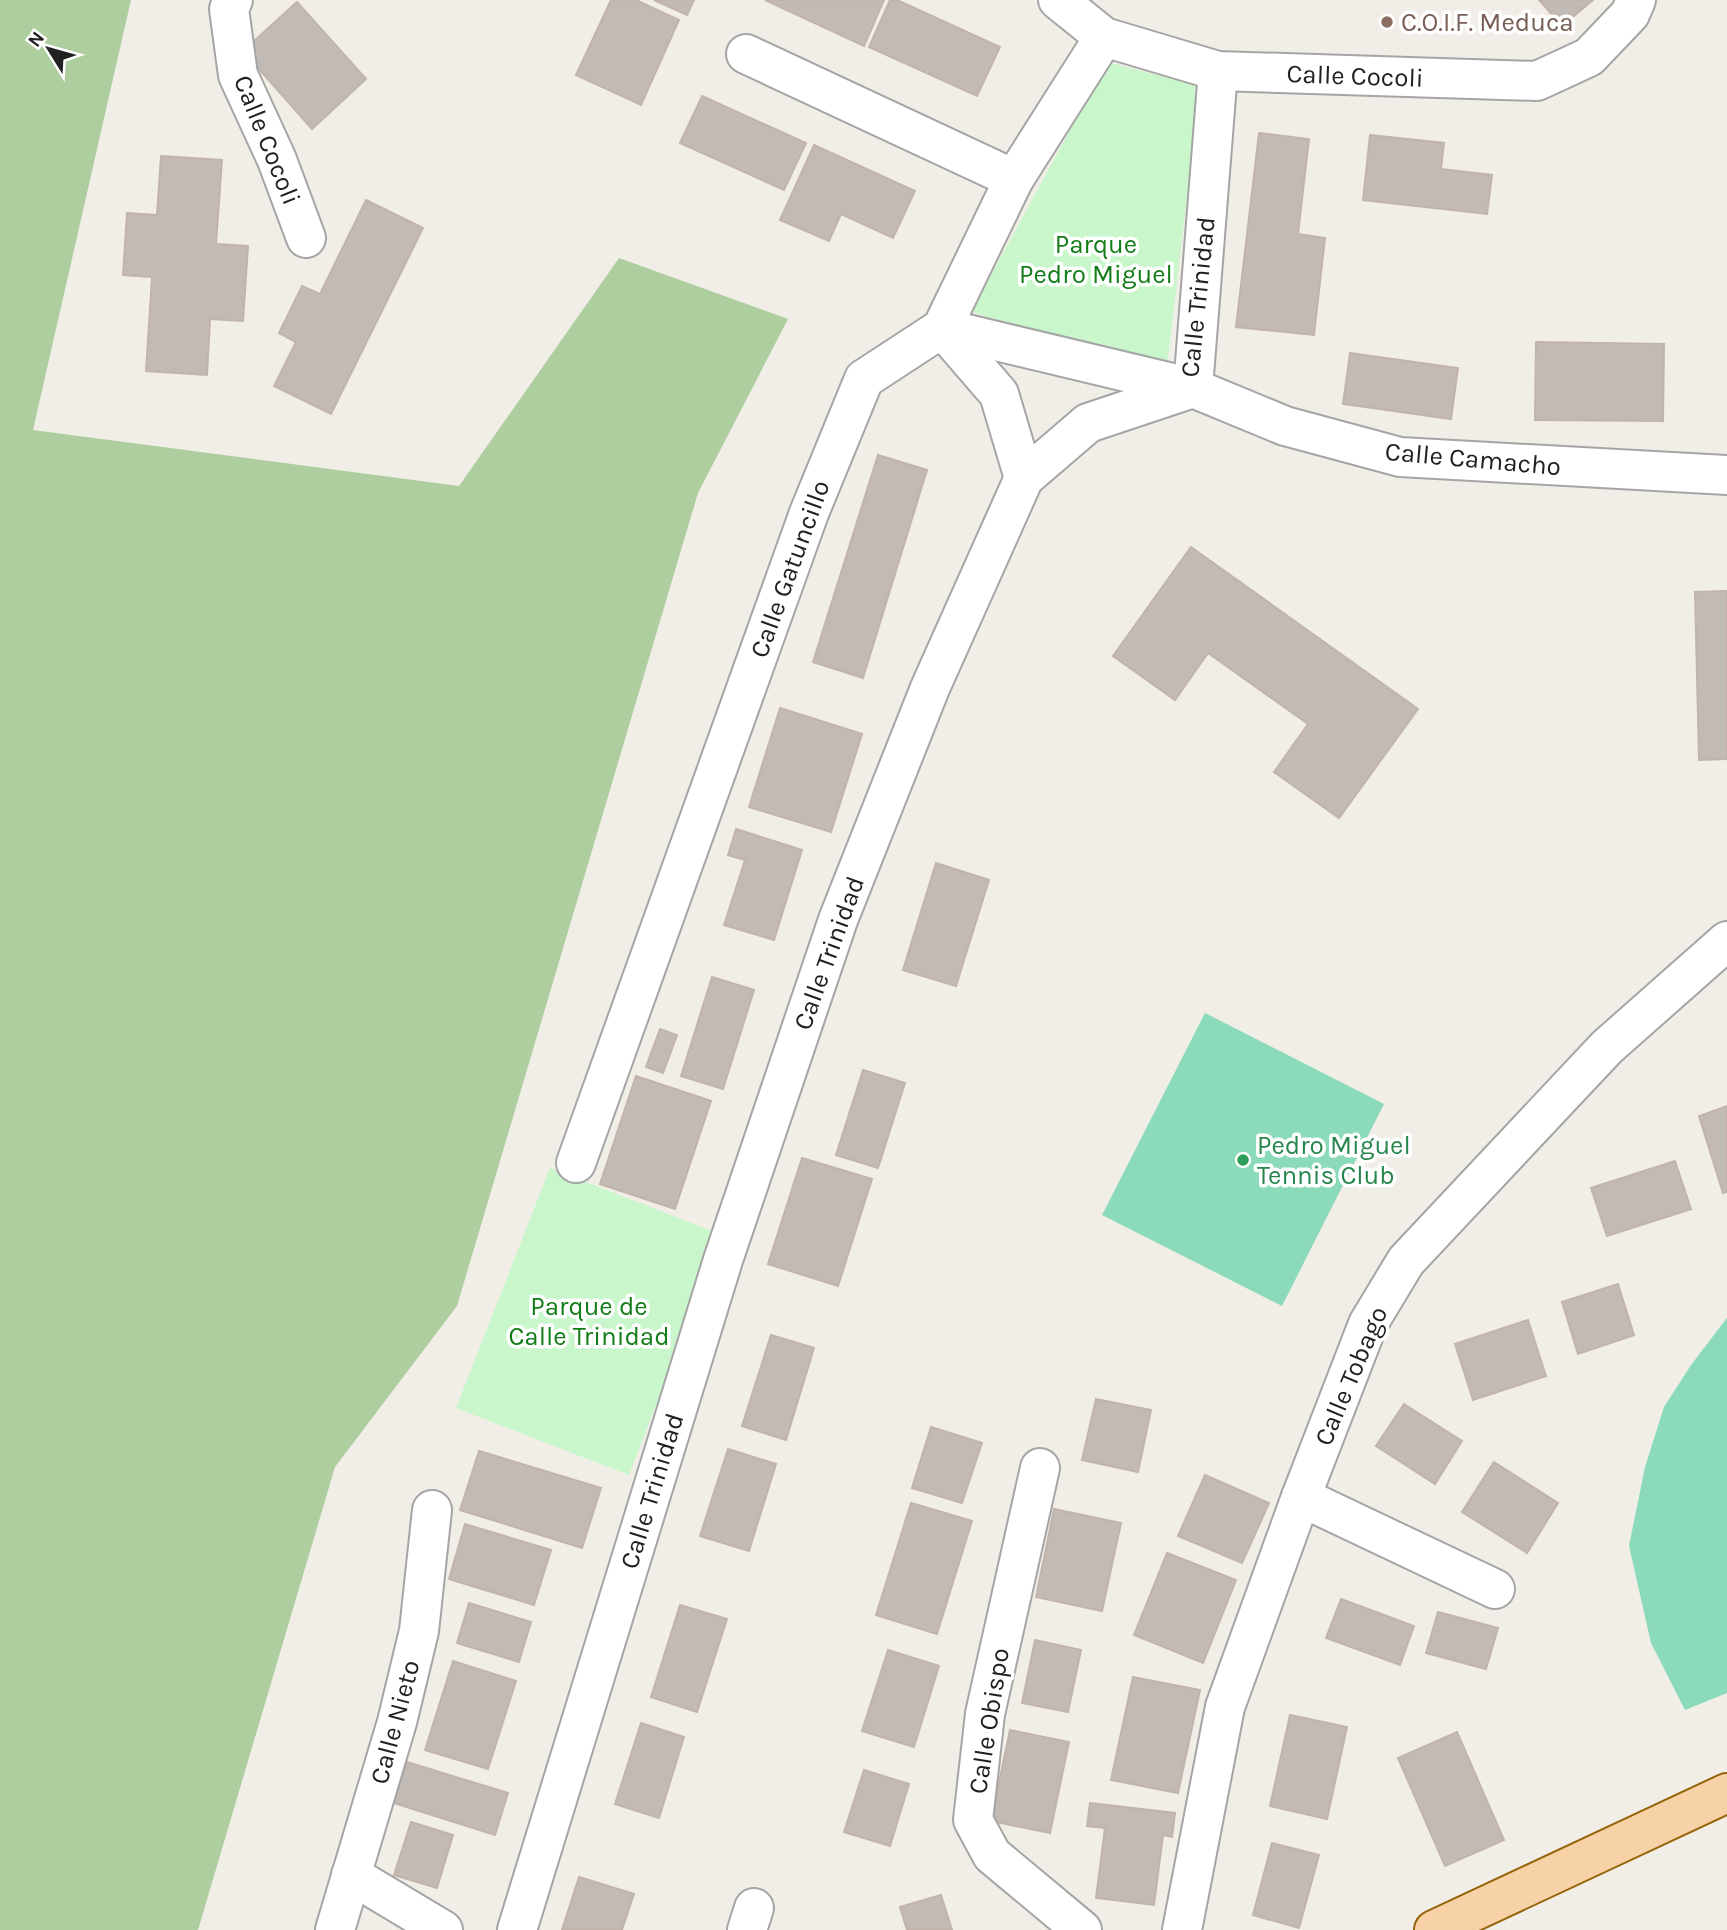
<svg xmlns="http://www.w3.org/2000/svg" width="1727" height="1930" font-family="Karla,sans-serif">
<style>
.forest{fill:#aece9f}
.park{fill:#c9f7cb}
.pitch{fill:#8bdbba}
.building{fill:#c1bab5;stroke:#c2b4ab;stroke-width:2}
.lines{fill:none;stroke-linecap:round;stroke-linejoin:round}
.minor-casing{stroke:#a5a5a5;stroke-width:42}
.major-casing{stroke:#966308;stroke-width:42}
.minor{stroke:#fff;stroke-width:38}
.major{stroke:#f7d2a7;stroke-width:38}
.education-dot{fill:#8d6e63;stroke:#fff;stroke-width:2.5}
.leisure-dot{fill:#2e9e5b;stroke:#fff;stroke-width:2.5}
.labels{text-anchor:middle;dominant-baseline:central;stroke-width:7;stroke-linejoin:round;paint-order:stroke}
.education-label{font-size:26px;fill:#785e54;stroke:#fff;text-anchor:start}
.street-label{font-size:26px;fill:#212121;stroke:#fff}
.park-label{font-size:26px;fill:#127c17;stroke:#fff}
.leisure-label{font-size:26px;fill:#27864d;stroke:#fff;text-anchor:start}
</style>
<rect width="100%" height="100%" fill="#f1eee8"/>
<polygon class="forest" points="0,0 131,0 33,430 459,486 619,258 788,319 698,493 457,1306 335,1467 198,1930 0,1930"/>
<g class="park">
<polygon points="1107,62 1200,86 1167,367 971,312"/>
<polygon points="550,1168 722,1235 629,1475 456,1408"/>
</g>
<g class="pitch">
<polygon points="1205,1013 1384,1104 1282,1306 1102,1215"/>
<polygon points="1727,1318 1727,1693 1685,1710 1651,1643 1629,1546 1645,1467 1664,1407 1691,1365"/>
</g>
<g class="building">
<polygon points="611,0 636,0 679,20 641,105 576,75"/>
<polygon points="654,0 694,0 687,15"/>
<polygon points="765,0 884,0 864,46"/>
<polygon points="890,0 897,0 1000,47 977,96 869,47"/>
<polygon points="1539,0 1593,0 1562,26"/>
<polygon points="297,2 366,79 312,129 243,51"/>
<polygon points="702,96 806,143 784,190 680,143"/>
<polygon points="1259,133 1309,139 1298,234 1325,238 1314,335 1236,327"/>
<polygon points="1370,135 1444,143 1441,169 1492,175 1487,214 1363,200"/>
<polygon points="814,145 915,191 893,238 841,214 829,241 780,220"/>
<polygon points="161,156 222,160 216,244 248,246 243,321 210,319 207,375 146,371 152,277 123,275 127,213 157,215"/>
<polygon points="366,200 423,228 331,414 274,386 296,342 279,333 302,286 320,294"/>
<polygon points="1536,342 1664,344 1663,421 1535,420"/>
<polygon points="1350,353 1458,368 1451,419 1343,404"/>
<polygon points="878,455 927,470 863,678 813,662"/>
<polygon points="1191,547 1418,709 1339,818 1274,772 1308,724 1208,653 1175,700 1113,656"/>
<polygon points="1727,591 1727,759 1699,760 1695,592"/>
<polygon points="780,708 862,734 831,832 749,807"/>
<polygon points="736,829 802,850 774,940 724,925 745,860 728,855"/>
<polygon points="936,863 989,880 956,986 903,970"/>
<polygon points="712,977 754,990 723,1089 681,1076"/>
<polygon points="660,1029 677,1035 663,1073 646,1067"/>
<polygon points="863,1070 905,1083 878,1168 836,1155"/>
<polygon points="636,1076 711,1101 675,1209 600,1184"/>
<polygon points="1727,1106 1727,1192 1723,1193 1699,1116"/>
<polygon points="802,1158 872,1179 838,1286 768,1264"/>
<polygon points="1675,1161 1691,1209 1607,1236 1591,1188"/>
<polygon points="1618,1284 1634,1335 1578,1354 1562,1302"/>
<polygon points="1528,1320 1546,1376 1473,1400 1455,1344"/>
<polygon points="771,1335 814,1348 786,1440 742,1426"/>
<polygon points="1096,1399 1151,1410 1138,1472 1082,1460"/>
<polygon points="1404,1404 1462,1441 1435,1484 1376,1446"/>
<polygon points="931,1427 982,1443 962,1503 912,1488"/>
<polygon points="728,1449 776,1464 749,1551 700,1536"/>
<polygon points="479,1451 601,1488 582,1548 460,1510"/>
<polygon points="1494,1462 1558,1503 1527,1553 1462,1512"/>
<polygon points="1205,1475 1269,1503 1242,1563 1178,1536"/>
<polygon points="911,1503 972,1521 937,1634 876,1615"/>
<polygon points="1054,1509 1121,1523 1102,1611 1036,1597"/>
<polygon points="465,1524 551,1550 534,1605 449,1579"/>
<polygon points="1167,1553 1236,1580 1203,1663 1134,1635"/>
<polygon points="1341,1599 1414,1626 1400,1665 1326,1638"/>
<polygon points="469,1603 531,1622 519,1662 457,1643"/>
<polygon points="680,1605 727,1619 697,1712 651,1697"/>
<polygon points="1438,1612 1498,1628 1486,1669 1426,1653"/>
<polygon points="1035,1640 1081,1650 1068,1712 1022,1703"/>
<polygon points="888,1650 939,1666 914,1747 862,1731"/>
<polygon points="453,1661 516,1681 488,1769 425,1750"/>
<polygon points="1133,1677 1200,1690 1178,1793 1111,1780"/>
<polygon points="1290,1715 1347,1727 1327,1819 1270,1806"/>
<polygon points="641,1723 684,1737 659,1818 615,1804"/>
<polygon points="1010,1730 1069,1742 1050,1833 991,1821"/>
<polygon points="1457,1732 1504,1840 1445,1866 1398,1758"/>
<polygon points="407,1762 508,1793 495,1835 394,1803"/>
<polygon points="864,1770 909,1784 890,1846 844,1832"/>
<polygon points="1090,1803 1175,1813 1172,1837 1163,1835 1154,1905 1096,1898 1105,1828 1087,1826"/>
<polygon points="411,1822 453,1835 437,1888 394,1875"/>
<polygon points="1272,1843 1319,1855 1299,1928 1253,1915"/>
<polygon points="579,1877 634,1894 622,1930 562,1930"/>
<polygon points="941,1895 952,1930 907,1930 900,1907"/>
</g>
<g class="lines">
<defs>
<g id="minor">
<polyline points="233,0 229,9 238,75 277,160 306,238"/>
<polyline points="1058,0 1104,37 1218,71 1537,81 1589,57 1630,14 1636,0"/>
<polyline points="746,54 1014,179"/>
<polyline points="942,328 1193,388 1285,426 1400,457 1727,475"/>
<polyline points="942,328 999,394 1024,478"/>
<polyline points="576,1163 809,513 864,379 942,328 1014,179 1104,37"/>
<polyline points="1040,1468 985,1714 973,1820 992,1855 1082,1930"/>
<polyline points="1301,1497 1495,1589"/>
<polyline points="351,1875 443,1930"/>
<polyline points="335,1930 397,1722 419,1631 432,1510"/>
<polyline points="517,1930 723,1260 838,920 930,688 1024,478 1088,423 1193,388 1218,71"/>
<polyline points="747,1930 754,1908"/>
<polyline points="1182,1930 1225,1707 1301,1497 1368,1324 1406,1261 1607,1047 1727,941"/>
</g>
<polyline id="major" points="1434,1930 1727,1793"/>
</defs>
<use href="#minor" class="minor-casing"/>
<use href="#major" class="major-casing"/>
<use href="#minor" class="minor"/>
<use href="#major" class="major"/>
</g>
<circle class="education-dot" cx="1387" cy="22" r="7"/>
<circle class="leisure-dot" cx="1243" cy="1160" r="7"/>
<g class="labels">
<g class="education-label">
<text x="1401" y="22">C.O.I.F. Meduca</text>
</g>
<g class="street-label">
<text transform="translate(1355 76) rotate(2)">Calle Cocoli</text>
<text transform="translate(267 140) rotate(68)">Calle Cocoli</text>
<text transform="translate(1198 297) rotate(-84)">Calle Trinidad</text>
<text transform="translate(1473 459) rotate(5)">Calle Camacho</text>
<text transform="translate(790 569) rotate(-70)">Calle Gatuncillo</text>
<text transform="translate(829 953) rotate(-70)">Calle Trinidad</text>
<text transform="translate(1351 1376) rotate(-67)">Calle Tobago</text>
<text transform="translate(652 1491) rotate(-73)">Calle Trinidad</text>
<text transform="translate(989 1721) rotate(-81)">Calle Obispo</text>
<text transform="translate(395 1722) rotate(-75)">Calle Nieto</text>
</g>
<g class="park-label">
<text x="1096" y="244">Parque<tspan x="1096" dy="30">Pedro Miguel</tspan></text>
<text x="589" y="1306">Parque de<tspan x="589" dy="30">Calle Trinidad</tspan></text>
</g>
<g class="leisure-label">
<text x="1257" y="1145">Pedro Miguel<tspan x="1257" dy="30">Tennis Club</tspan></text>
</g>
</g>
<g transform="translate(49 49) rotate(307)" stroke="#ffffff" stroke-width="5" paint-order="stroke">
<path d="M0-5L12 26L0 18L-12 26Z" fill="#212121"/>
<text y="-10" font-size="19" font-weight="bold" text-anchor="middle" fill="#212121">N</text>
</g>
</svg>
